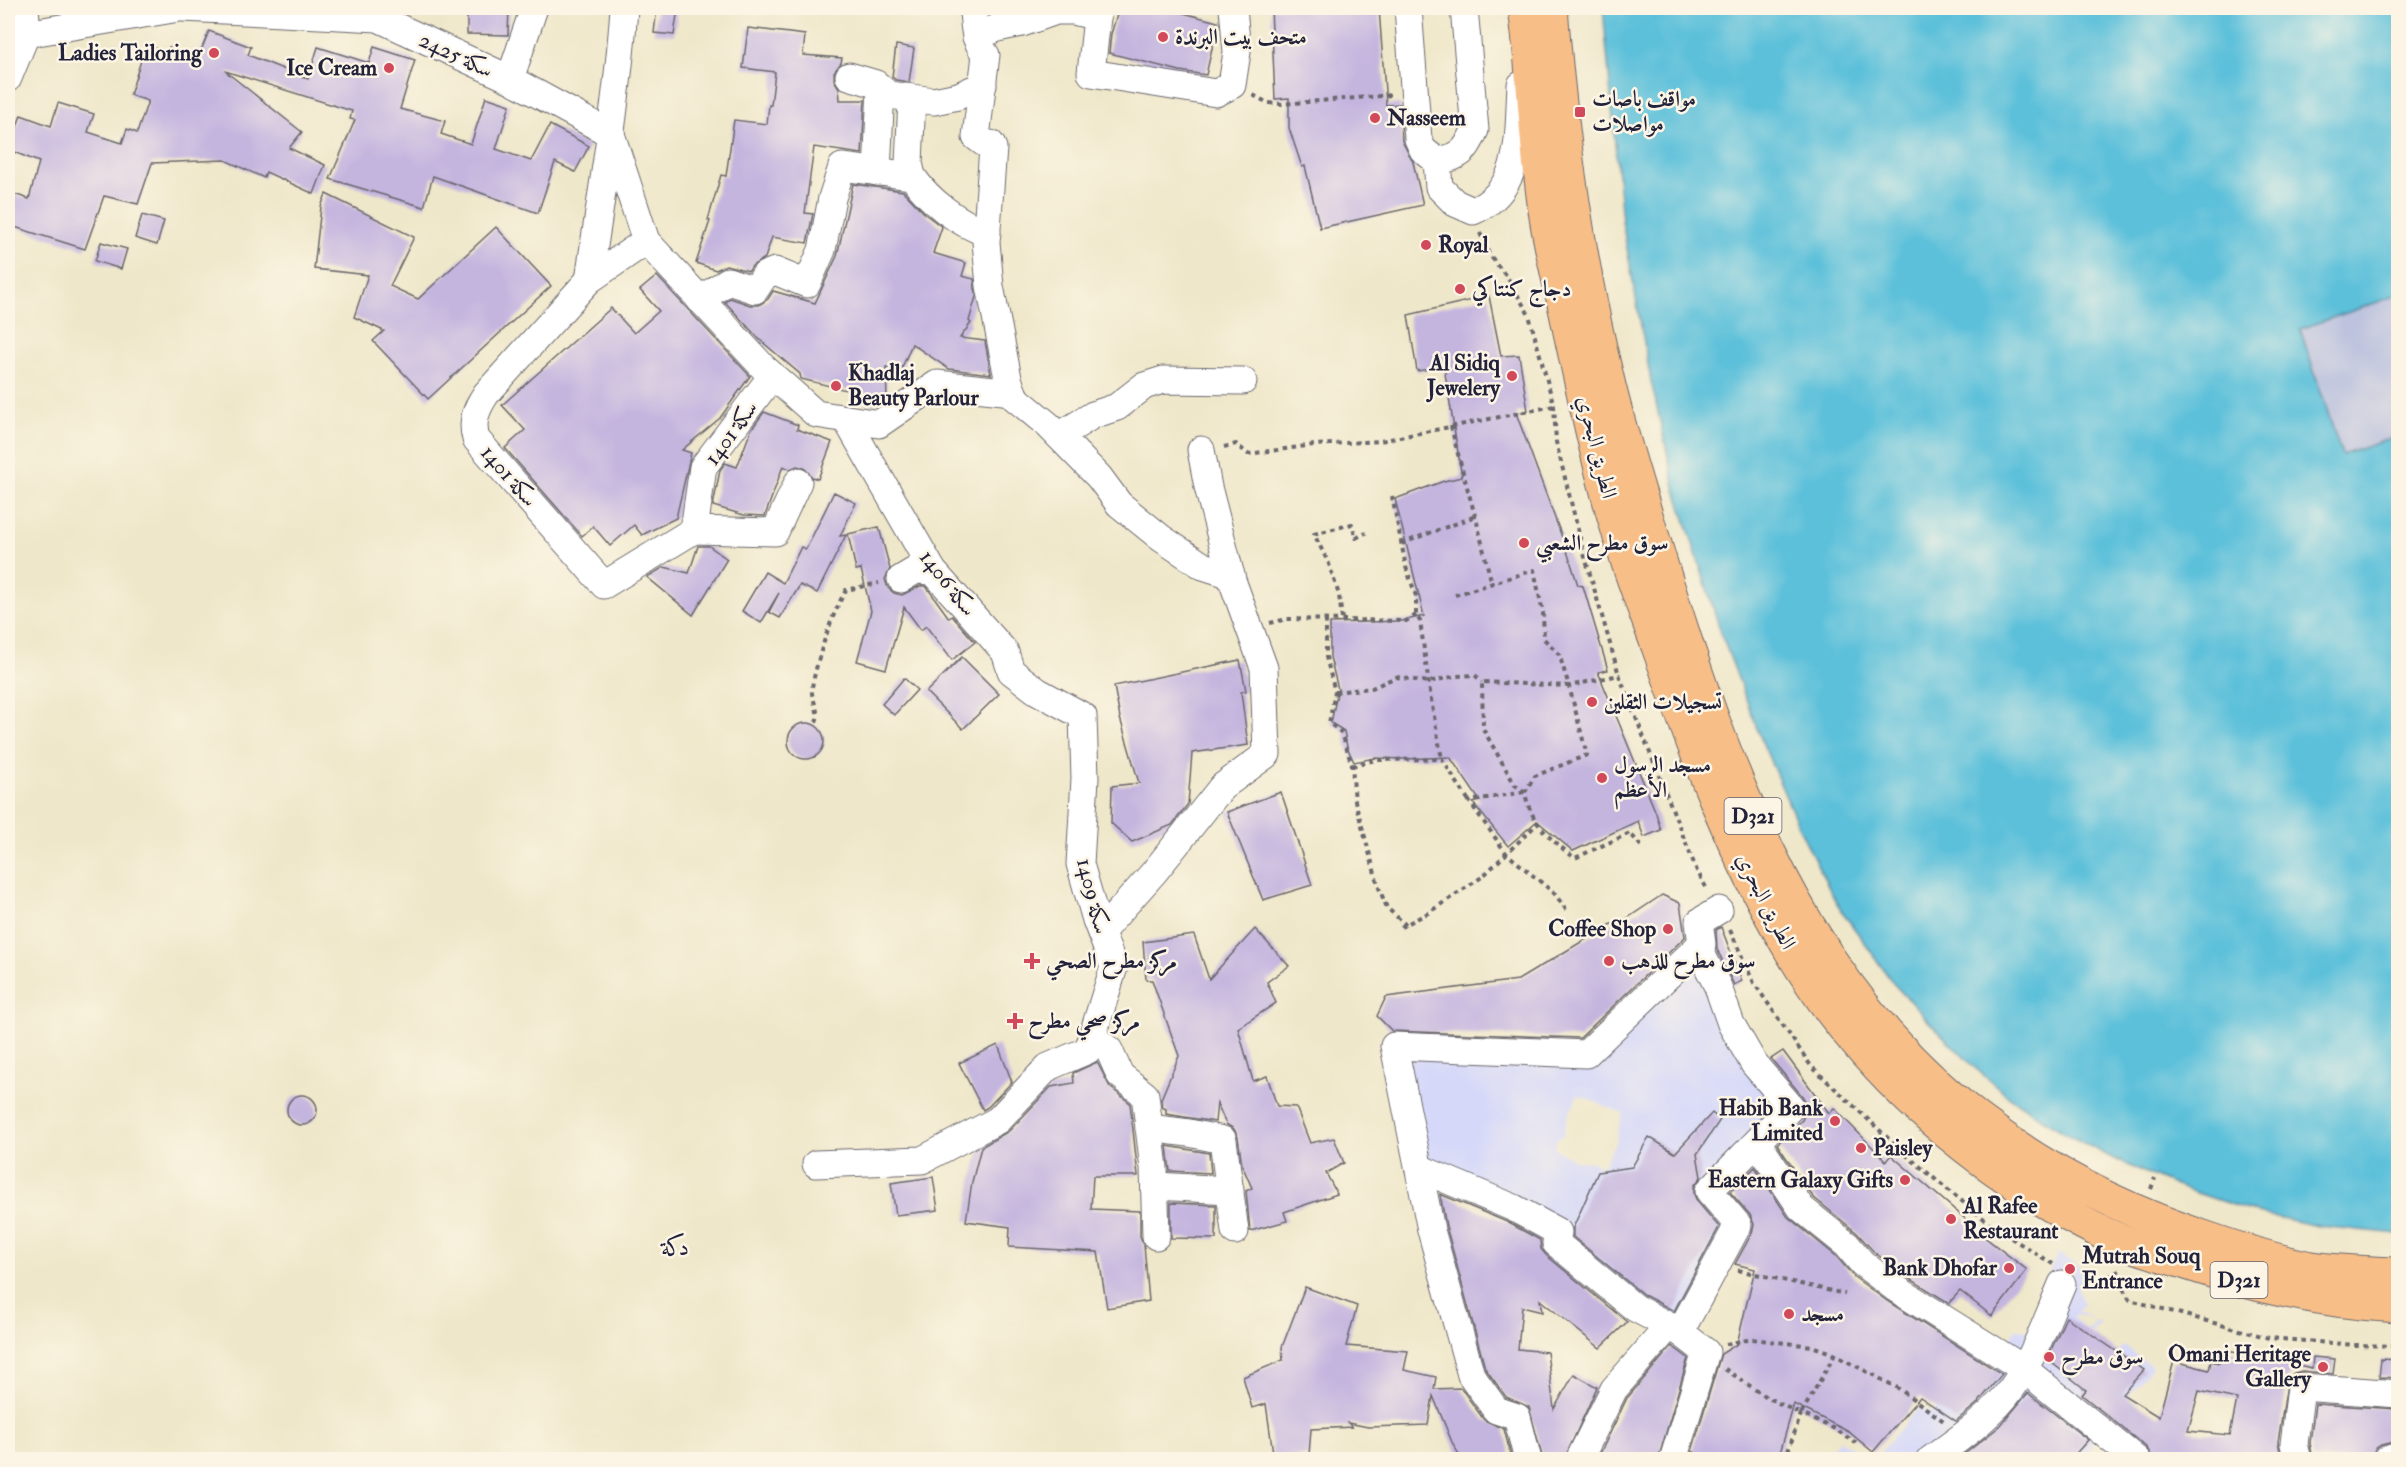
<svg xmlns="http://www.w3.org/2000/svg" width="2406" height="1467" font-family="'IM FELL Double Pica',Amiri,serif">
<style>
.built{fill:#d5d8f9;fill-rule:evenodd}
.industrial{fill:#bdc3de}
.water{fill:#5cc0da;stroke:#3f718a;stroke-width:1.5}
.building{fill:#c4b5df;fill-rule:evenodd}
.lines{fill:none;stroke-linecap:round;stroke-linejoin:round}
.minor-casing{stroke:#6a676d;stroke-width:29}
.major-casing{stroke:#6a676d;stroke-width:35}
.path{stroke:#6a676d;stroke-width:4;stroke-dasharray:4.5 4.5;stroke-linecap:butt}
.minor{stroke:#fff;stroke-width:27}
.major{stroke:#f7be88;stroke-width:33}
.poi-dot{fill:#d1495b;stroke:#fcf5e5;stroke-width:2}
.labels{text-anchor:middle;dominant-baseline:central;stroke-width:5;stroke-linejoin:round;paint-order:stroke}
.shield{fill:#fcf5e5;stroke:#63616e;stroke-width:1.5}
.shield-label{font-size:21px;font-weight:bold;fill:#22223b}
.poi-label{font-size:22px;font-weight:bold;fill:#22223b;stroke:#fcf5e5;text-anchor:start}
.street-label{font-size:22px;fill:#22223b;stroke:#fcf5e5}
.neighbourhood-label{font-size:24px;fill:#22223b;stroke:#fcf5e5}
</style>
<rect width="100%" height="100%" fill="#fcf5e5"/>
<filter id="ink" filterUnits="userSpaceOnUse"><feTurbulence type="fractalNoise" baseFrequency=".0167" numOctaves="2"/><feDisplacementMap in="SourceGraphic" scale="12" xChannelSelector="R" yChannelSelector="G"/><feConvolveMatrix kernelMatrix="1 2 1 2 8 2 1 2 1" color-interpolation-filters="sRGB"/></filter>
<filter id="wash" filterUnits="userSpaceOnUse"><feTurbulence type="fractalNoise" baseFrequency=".008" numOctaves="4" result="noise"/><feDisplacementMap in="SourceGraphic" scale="24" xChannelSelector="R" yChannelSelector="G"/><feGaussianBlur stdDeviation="1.35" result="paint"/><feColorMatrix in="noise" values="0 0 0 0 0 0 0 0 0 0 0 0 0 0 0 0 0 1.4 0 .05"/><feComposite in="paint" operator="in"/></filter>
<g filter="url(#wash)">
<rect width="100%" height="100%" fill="#efe7c9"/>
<g class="built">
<path d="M1698 947 1791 1107 1709 1191 1738 1225 1678 1323 1556 1243 1418 1166 1400 1050 1586 1054ZM1578 1095 1623 1113 1615 1143 1602 1167 1593 1162 1577 1161 1554 1148 1556 1139 1563 1135 1567 1118Z"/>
<polygon points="2058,1253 2086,1271 2078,1287 2083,1305 2077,1311 2093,1317 2090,1318 2088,1316 2075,1314 2074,1318 2087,1331 2096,1320 2100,1323 2090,1334 2092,1336 2096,1333 2096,1338 2113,1357 2124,1346 2152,1367 2110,1418 2083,1459 1873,1460 1917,1409 1934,1412 1945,1387 1993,1375 2016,1328 2028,1331 2052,1278 2049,1272"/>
<polygon points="1839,1440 1871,1459 1824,1459"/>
</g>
<polygon class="industrial" points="2398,295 2398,436 2342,455 2300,328"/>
<polygon class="water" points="1603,8 2398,8 2398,295 2300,329 2342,455 2398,436 2398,1234 2318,1226 2257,1213 2173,1185 2112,1158 2061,1131 2012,1099 1974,1067 1930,1023 1893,983 1837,904 1802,834 1763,744 1722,636 1675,487 1651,381 1622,221"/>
<g id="blocks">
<g class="building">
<polygon points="467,8 509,8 508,35 467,34"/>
<polygon points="657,8 678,8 674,35 654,33"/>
<polygon points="1119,8 1185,8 1183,13 1218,22 1206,75 1180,71 1109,53 1111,34"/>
<polygon points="1271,8 1379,8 1386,105 1400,104 1402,141 1413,162 1423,205 1320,228 1305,166 1302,167 1289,128 1289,98 1275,99"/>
<polygon points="748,28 805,35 803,55 842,58 841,63 834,72 834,80 839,88 840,100 865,100 862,154 814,147 805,213 813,214 807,243 772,237 765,258 752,266 749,271 726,265 716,270 696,263 710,221 708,220 721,175 726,176 734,120 767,124 769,105 771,105 775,72 743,68"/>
<polygon points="209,31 251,47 248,55 308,79 318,47 369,63 374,47 415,60 400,109 445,121 441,134 471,144 486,97 510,105 496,149 531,161 550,125 589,146 575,172 555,162 538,213 433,176 424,207 330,179 355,120 350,119 352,111 225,71 302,132 289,148 325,165 314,194 266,172 264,178 225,160 152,163 138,204 104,196 85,249 8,225 8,192 29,199 39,162 9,150 21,115 51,126 58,103 94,114 88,132 122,143 127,129 137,133 148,101 130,95 146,45 167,52 169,47 198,58"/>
<polygon points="896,45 914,48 909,82 896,80 892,77"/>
<polygon points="853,184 903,191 925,214 942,227 933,253 966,263 962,276 974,279 976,297 969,321 971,323 960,338 985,341 991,374 949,369 912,344 901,370 886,367 887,399 881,403 864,404 863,394 801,379 800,374 760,340 725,302 730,298 750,305 759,305 768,299 773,291 815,303 837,256"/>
<polygon points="326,194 414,237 390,286 418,299 496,227 551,286 428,399 373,341 384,331 354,317 368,275 314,269 321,207"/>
<polygon points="142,215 164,221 157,245 135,238"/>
<polygon points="101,242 127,249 121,269 95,261"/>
<polygon points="657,276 750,376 720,418 682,450 691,453 676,518 642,535 634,525 610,546 593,526 582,536 505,448 525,430 502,405 611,308 634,333 659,311 640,290"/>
<polygon points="1489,296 1501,356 1519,355 1528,411 1516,413 1566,548 1578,585 1583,586 1608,670 1598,672 1656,813 1661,830 1644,837 1638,821 1573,851 1537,821 1508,846 1473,803 1480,801 1450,757 1405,759 1375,758 1354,762 1347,747 1344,731 1331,723 1338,689 1330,657 1330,623 1402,621 1424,616 1395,499 1444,481 1462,477 1444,367 1417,371 1408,315"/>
<polygon points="764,412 798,425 797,429 832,442 818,479 812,477 804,468 797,466 790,469 783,466 765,516 744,515 713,506 720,470 725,463 737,467 751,430"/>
<polygon points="834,492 856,503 840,536 846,535 817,593 800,585 780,618 769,612 779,593 761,623 742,611 765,572 783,583 801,547 806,549"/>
<polygon points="879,527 890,569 885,579 888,588 894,593 902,595 920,586 926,586 949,618 952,616 975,642 952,660 926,626 921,630 904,607 886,669 857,661 871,611 861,569 856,570 848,534"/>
<polygon points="698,546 709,546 727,559 693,615 647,577 664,567 689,573"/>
<polygon points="962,657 999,694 963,729 926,692"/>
<polygon points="1240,660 1246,691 1241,692 1248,745 1192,753 1188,804 1172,825 1132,842 1111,823 1112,786 1139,783 1120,718 1114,686"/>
<polygon points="904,678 917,690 894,715 882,704"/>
<circle cx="806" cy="741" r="18"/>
<polygon points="1281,792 1312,885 1263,900 1227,812"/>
<polygon points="1662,895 1680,903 1685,937 1580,1038 1392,1031 1377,1016 1386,997 1518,980 1611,924 1620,923"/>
<polygon points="1721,927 1742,981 1734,985 1717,949 1716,930"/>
<polygon points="1255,929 1289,966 1267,982 1276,1003 1238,1028 1253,1081 1267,1076 1277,1106 1296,1107 1310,1143 1334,1138 1344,1163 1326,1173 1337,1194 1284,1212 1287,1221 1250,1231 1246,1191 1252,1188 1242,1165 1238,1137 1234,1129 1226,1124 1217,1103 1215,1122 1166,1114 1166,1109 1162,1107 1161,1099 1179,1056 1152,980 1146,980 1143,942 1194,935 1209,979"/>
<polygon points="998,1045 1012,1082 988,1107 983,1110 959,1063"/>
<polygon points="1783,1051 1829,1113 1834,1108 1886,1161 1891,1155 1970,1223 1969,1225 2027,1270 1992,1316 1960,1291 1949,1303 1904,1275 1874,1252 1857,1233 1813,1197 1777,1144 1802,1120 1806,1111 1806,1103 1803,1097 1771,1059"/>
<polygon points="1097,1062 1110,1087 1130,1103 1138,1176 1093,1176 1091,1209 1140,1211 1140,1236 1144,1245 1149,1301 1107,1308 1098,1252 1009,1247 1010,1227 966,1221 972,1182 981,1147 1009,1131 1051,1087 1074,1083 1073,1073"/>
<circle cx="302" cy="1110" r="15"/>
<polygon points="1712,1113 1720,1120 1697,1154 1701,1177 1694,1186 1694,1194 1697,1201 1719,1227 1674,1311 1644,1295 1573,1237 1573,1228 1598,1172 1632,1167 1649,1137 1675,1153"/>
<polygon points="1167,1146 1209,1153 1211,1173 1170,1171"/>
<polygon points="1755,1167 1788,1217 1836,1256 1854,1277 1887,1301 2002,1374 1978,1403 1956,1421 1920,1397 1873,1452 1849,1432 1794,1404 1778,1460 1708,1460 1692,1451 1721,1354 1737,1344 1755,1269 1735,1264 1752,1233 1754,1224 1750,1215 1730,1192"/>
<polygon points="933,1177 938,1210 896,1215 891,1183"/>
<polygon points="1440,1194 1507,1222 1540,1240 1541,1249 1546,1255 1627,1322 1600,1348 1540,1300 1542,1312 1522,1307 1518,1349 1547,1352 1554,1409 1574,1374 1597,1387 1564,1460 1543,1460 1529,1407 1506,1397 1485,1368 1446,1226"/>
<polygon points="1171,1203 1216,1205 1216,1239 1171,1238"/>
<polygon points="1305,1287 1357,1306 1346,1346 1408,1351 1404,1370 1436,1377 1434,1389 1461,1388 1484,1420 1504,1429 1512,1460 1462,1460 1452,1442 1433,1396 1428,1425 1368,1427 1348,1423 1352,1427 1311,1429 1309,1455 1274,1460 1266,1404 1252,1408 1243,1377 1283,1360 1282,1347"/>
<path d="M2066 1317 2144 1370 2122 1394 2159 1417 2174 1361 2209 1370 2211 1361 2219 1363 2222 1350 2247 1355V1352L2270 1354 2269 1359 2312 1368 2313 1357 2335 1359 2333 1374 2302 1371 2294 1373 2288 1378 2278 1442 2282 1460H2153L2147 1448 2082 1395 2086 1390 2047 1359ZM2199 1391 2237 1399 2230 1435 2188 1431Z"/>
<polygon points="1672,1346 1688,1358 1658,1460 1597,1460 1627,1398"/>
<polygon points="2381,1359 2398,1360 2398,1378 2379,1377"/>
<polygon points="2028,1393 2088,1440 2070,1460 1957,1460 2000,1426"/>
<polygon points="2315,1404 2398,1409 2398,1441 2381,1445 2375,1449 2371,1460 2313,1460 2310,1443"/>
</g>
</g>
</g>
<g filter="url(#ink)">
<use href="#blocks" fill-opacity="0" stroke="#6a676d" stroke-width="1.5"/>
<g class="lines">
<defs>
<g id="minor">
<polyline points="183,8 378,18 510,79 611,134"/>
<path d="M973 8C974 26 974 40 986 55L976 137 984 143 991 144 993 148 986 242 990 286 1008 378 1014 397 1048 425 1099 477 1119 504 1161 538 1203 566 1231 575"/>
<polyline points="1098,8 1091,73 1216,93 1232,85 1237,52 1233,8"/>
<path d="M1408 8 1418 139 1423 150 1437 161C1460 157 1466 152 1475 130L1464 8"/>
<polyline points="8,37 179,8"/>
<polyline points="976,37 997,28 1022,23 1056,11 1073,11 1097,17"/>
<polyline points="849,76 876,84 889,95 934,101 958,96 983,85"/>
<polyline points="8,78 27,32 25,8"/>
<polyline points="510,79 534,8"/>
<polyline points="611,134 646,241 763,367 816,414 879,424 937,384 1013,392"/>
<path d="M1437 161 1439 187 1455 203 1473 211C1524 190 1518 132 1521 85"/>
<polyline points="877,172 881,89"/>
<polyline points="912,176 909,163 912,98"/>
<path d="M646 241 589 280 486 394C476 409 471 422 476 439L604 585 694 530"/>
<path d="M589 280C602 189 618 99 624 8"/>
<path d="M700 300 728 281 755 290 765 275 775 271 807 284 822 250 832 198 842 167 912 176C929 201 958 223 987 233"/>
<polyline points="1059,436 1093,415 1117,407 1144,386 1163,380 1243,381"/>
<polyline points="694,530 703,467 772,376"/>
<polyline points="694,530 775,532 798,482"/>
<polyline points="901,579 916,570 933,571"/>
<polyline points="1101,932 1155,871 1222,787 1267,754 1264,668 1232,580 1208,487 1201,450"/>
<polyline points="1698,947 1702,944 1699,922 1719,910"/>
<polyline points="1094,1038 1109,1050 1120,1075 1145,1095 1154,1168 1156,1236"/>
<polyline points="1149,1128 1189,1133 1223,1140 1235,1231"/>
<polyline points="1757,1142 1801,1208 1847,1245 1863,1264 1895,1288 2024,1369 2137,1460"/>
<polyline points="816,1164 922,1160 998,1120 1048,1067 1088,1050 1114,967 1096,920 1080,864 1085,778 1083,716 1037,691 1011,671 1005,652 933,571 846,419"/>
<polyline points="1419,1168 1514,1208 1558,1232 1556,1243 1635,1308 1680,1332"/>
<polyline points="1155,1186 1230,1190"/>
<polyline points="1528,1460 1517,1417 1496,1410 1471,1375 1431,1230 1394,1046 1586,1054 1698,947 1718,987 1731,1024 1754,1064 1791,1107 1709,1191 1738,1225 1680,1332 1706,1352 1673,1460"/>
<polyline points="1579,1460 1614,1389 1669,1326"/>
<path d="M1930 1460C1956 1441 1985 1421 2005 1397 2032 1365 2046 1321 2062 1284"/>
<polyline points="2298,1460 2294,1444 2301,1387 2398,1394"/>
<polyline points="2386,1460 2398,1456"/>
</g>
<g id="major">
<path d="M1525 8C1535 79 1535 152 1547 223 1553 259 1563 296 1570 332 1585 400 1599 468 1619 534 1630 573 1645 611 1659 649 1694 750 1735 857 1790 949 1859 1066 1963 1160 2083 1223 2118 1242 2158 1254 2196 1266 2262 1288 2329 1303 2398 1306"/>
<path d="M1551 8C1561 136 1579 265 1610 390 1625 449 1644 508 1662 567 1700 690 1742 814 1808 925 1901 1083 2037 1182 2209 1239 2241 1250 2273 1260 2306 1267 2336 1272 2368 1273 2398 1274"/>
</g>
</defs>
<use href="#minor" class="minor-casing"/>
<use href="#major" class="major-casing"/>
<g class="path">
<polyline points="1253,95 1268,103 1282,104 1393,95"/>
<polyline points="1480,233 1489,254 1509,280 1529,315 1554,406 1556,442 1583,550 1619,675"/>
<path d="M1451 426C1458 456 1466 483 1474 512 1481 535 1485 560 1492 583"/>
<polyline points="1224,447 1236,444 1248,454 1314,445 1380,441 1554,406"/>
<polyline points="1392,496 1406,567 1416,596 1416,615 1420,621 1432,706 1442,759"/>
<path d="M1402 544C1426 533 1450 527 1475 516"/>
<polyline points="1455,595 1534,570 1543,613 1544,639 1559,654 1569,686 1482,682 1483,729 1515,785 1525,792"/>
<polyline points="1342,619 1339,595 1329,564 1314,534 1352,524 1356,538 1366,533"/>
<polyline points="1326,620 1326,657 1335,692 1329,723 1342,733 1352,766 1355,801 1379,888 1387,908 1406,925"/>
<polyline points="1270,623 1287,619 1406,621 1416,615"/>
<polyline points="1335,692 1372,688 1396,677 1428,682 1456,676 1475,675 1482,682"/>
<path d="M816 722C821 710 810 699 812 687 818 656 831 616 846 590L879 583"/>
<polyline points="1352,766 1375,760 1442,759 1469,801"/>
<polyline points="1524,792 1469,801 1506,853 1554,893 1568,912"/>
<path d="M1641 846 1630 833 1575 858C1551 840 1530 823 1525 792L1535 776 1587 755 1569 686 1619 675 1697 871 1707 889"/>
<polyline points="1401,927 1428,913 1482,877 1537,824"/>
<polyline points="1730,930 1754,983 1811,1066 1905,1154 1953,1194 1998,1230 2053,1264"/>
<polyline points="2151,1189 2155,1178"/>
<polyline points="1738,1270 1845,1294"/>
<polyline points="2114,1273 2130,1300 2269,1338 2355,1345 2398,1346"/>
<polyline points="2084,1281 2095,1285 2122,1269"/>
<polyline points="1726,1344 1752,1339 1812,1346 1831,1353 1898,1388 1945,1422"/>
<polyline points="1725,1369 1766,1397 1801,1414 1834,1356"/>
<polyline points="1785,1460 1801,1414 1835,1429 1856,1443"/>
</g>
<use href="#minor" class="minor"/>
<use href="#major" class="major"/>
</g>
</g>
<g class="poi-dot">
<circle cx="1163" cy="37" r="6"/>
<circle cx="214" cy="53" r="6"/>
<circle cx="389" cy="68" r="6"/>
<rect x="1574" y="106" width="12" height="12" rx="3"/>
<circle cx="1375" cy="118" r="6"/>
<circle cx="1426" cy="245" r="6"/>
<circle cx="1460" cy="289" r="6"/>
<circle cx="1512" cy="376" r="6"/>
<circle cx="836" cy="386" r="6"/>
<circle cx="1524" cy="543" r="6"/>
<circle cx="1592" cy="702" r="6"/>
<circle cx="1602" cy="778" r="6"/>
<circle cx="1668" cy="929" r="6"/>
<path d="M1029 952h6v6h6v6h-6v6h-6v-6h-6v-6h6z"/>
<circle cx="1609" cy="961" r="6"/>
<path d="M1012 1012h6v6h6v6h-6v6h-6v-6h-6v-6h6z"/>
<circle cx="1835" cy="1121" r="6"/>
<circle cx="1861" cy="1148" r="6"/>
<circle cx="1905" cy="1180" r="6"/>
<circle cx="1951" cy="1219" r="6"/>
<circle cx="2009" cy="1268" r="6"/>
<circle cx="2070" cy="1269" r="6"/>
<circle cx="1789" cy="1314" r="6"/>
<circle cx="2049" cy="1357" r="6"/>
<circle cx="2323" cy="1367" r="6"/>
</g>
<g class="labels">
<g class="shield">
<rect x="1724.5" y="798" width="57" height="36" rx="4.5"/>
<rect x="2210.5" y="1262" width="57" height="36" rx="4.5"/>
</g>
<g class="shield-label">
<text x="1753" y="816">D321</text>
<text x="2239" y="1280">D321</text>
</g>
<g class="poi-label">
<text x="1175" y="37">متحف بيت البرندة</text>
<text x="202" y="53" text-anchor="end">Ladies Tailoring</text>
<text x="377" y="68" text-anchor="end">Ice Cream</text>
<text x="1592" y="99">مواقف باصات<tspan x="1592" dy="25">مواصلات</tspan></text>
<text x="1387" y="118">Nasseem</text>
<text x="1438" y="245">Royal</text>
<text x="1472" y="289">دجاج كنتاكي</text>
<text x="1500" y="363" text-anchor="end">Al Sidiq<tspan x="1500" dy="25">Jewelery</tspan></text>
<text x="848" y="373">Khadlaj<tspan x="848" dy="25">Beauty Parlour</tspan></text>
<text x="1536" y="543">سوق مطرح الشعبي</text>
<text x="1604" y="702">تسجيلات الثقلين</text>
<text x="1614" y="765">مسجد الرسول<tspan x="1614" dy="25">الأعظم</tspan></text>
<text x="1656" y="929" text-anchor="end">Coffee Shop</text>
<text x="1046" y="961">مركز مطرح الصحي</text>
<text x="1621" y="961">سوق مطرح للذهب</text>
<text x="1028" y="1021">مركز صحي مطرح</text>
<text x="1823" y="1108" text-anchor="end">Habib Bank<tspan x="1823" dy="25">Limited</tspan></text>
<text x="1873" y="1148">Paisley</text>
<text x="1893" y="1180" text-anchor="end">Eastern Galaxy Gifts</text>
<text x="1963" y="1206">Al Rafee<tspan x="1963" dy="25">Restaurant</tspan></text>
<text x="2082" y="1256">Mutrah Souq<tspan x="2082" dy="25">Entrance</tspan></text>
<text x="1997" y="1268" text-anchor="end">Bank Dhofar</text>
<text x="1801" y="1314">مسجد</text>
<text x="2311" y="1354" text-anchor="end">Omani Heritage<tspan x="2311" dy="25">Gallery</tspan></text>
<text x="2061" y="1357">سوق مطرح</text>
</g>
<g class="street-label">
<text transform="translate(456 55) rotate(25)">سكة 2425</text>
<text transform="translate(731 433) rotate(-54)">سكة 1401</text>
<text transform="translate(1597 447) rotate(76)">الطريق البحري</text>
<text transform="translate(509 476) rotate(49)">1401 سكة</text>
<text transform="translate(948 583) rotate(52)">1406 سكة</text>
<text transform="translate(1093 896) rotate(76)">1409 سكة</text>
<text transform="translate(1766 901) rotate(63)">الطريق البحري</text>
</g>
<g class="neighbourhood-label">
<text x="675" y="1247">دكة</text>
</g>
</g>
<rect width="2406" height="1467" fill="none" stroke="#fcf5e5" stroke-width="30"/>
</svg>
